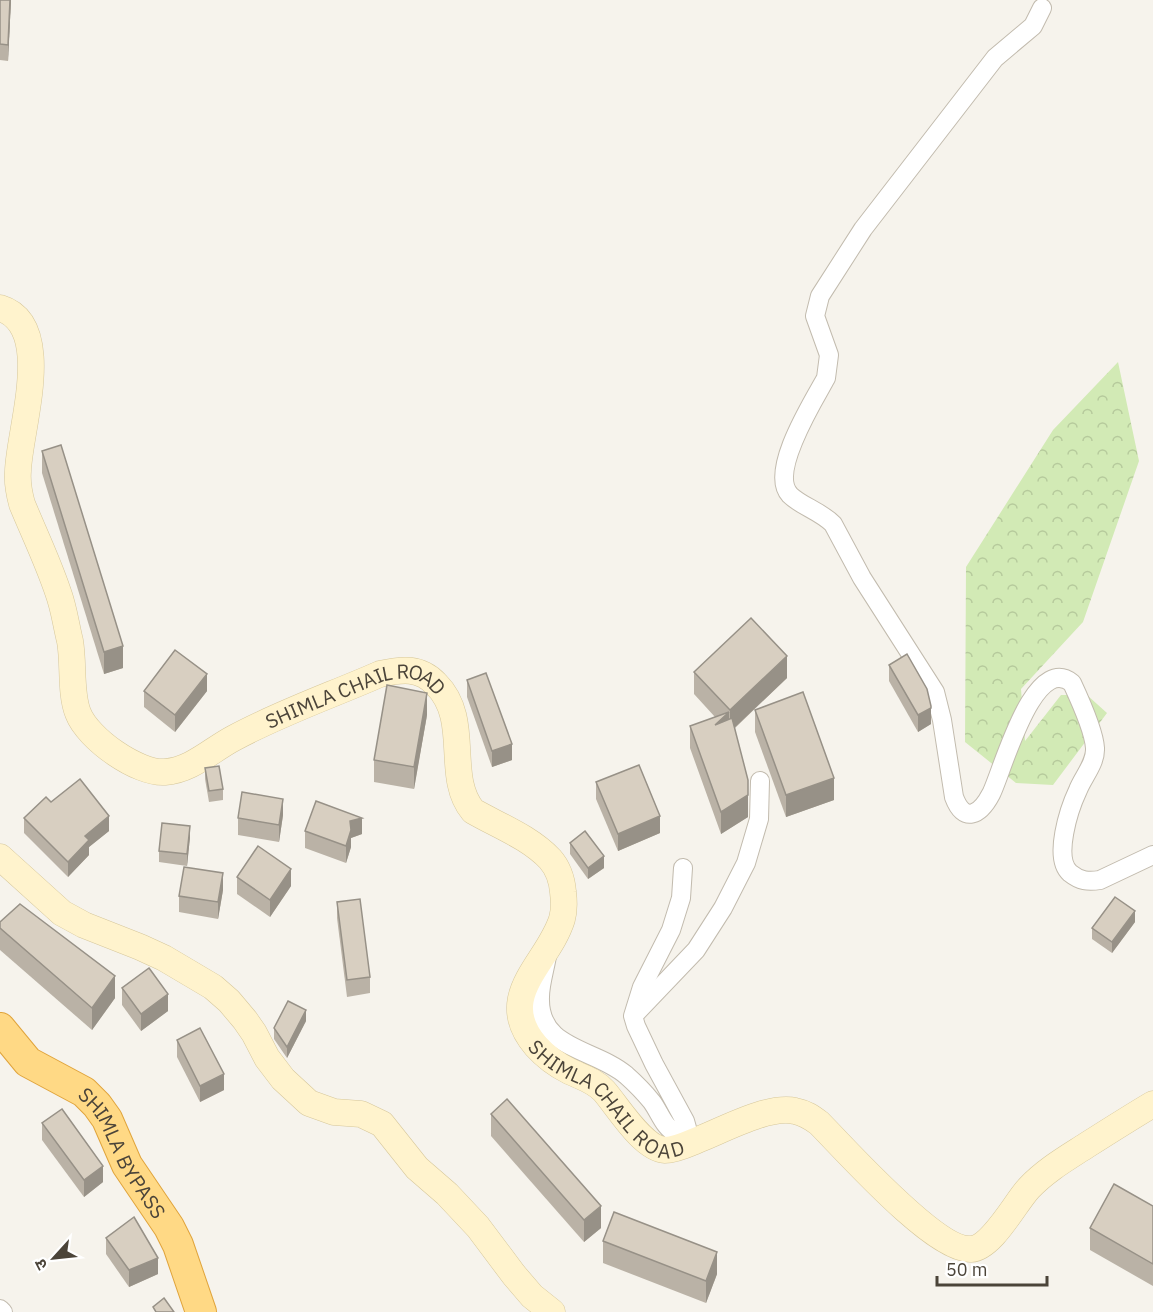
<svg xmlns="http://www.w3.org/2000/svg" width="1153" height="1312" font-family="'IBM Plex Sans','Noto Sans Devanagari',sans-serif">
<style>
.forest{fill:url(#forest-crowns)}
.lines{fill:none;stroke-linecap:round;stroke-linejoin:round}
.minor-casing{stroke:#c2bbae;stroke-width:20}
.secondary-casing{stroke:#d6c79b;stroke-width:27}
.trunk-casing{stroke:#e0a43c;stroke-width:32}
.minor{stroke:#fff;stroke-width:18}
.secondary{stroke:#fff3cd;stroke-width:26}
.trunk{stroke:#ffd985;stroke-width:30}
.wall{fill:#bab2a6}
.shaded-wall{fill:#979187}
.building{fill:#d8cfc1;stroke:#979187;stroke-width:1.5}
.labels{text-anchor:middle;dominant-baseline:central;stroke-width:6;stroke-linejoin:round;paint-order:stroke}
.street-label{font-size:20px;fill:#4b4439;stroke:#fff}
</style>
<defs>
<pattern id="forest-crowns" width="20" height="18" patternUnits="userSpaceOnUse" patternTransform="scale(1.5)"><rect width="20" height="18" fill="#d2eab5"/><path d="M2 6a3 3 0 1 1 6 0M12 15a3 3 0 1 1 6 0" fill="none" stroke="#b6ca9c"/></pattern>
</defs>
<rect width="100%" height="100%" fill="#f6f3ec"/>
<polygon class="forest" points="1118,362 1139,461 1083,622 1021,689 1025,741 1061,695 1087,695 1107,713 1053,785 1016,783 965,742 966,567 1053,430"/>
<g class="lines">
<defs>
<g id="minor">
<path d="M1042 8 1033 26 995 58 863 229 820 296 815 316 829 355 826 378C814 400 768 472 790 495 801 506 820 511 833 524L862 578 935 692 942 720 954 797C964 824 980 815 991 794 1002 773 1033 652 1072 683 1079 698 1094 732 1095 748 1096 763 1083 777 1078 790 1069 809 1053 858 1070 873 1080 881 1088 882 1100 880L1153 855"/>
<path d="M547 956C545 969 540 984 540 997 538 1050 594 1048 626 1075 635 1083 644 1092 652 1102 660 1113 664 1128 677 1134L685 1132 687 1128 685 1121 654 1064 636 1026 633 1016 642 987 671 930 681 898 683 868"/>
<polyline points="634,1015 696,950 723,908 746,863 759,819 760,781"/>
<polyline points="0,1309 3,1312"/>
</g>
<g id="secondary">
<path id="s1" d="M0 308C56 325 19 430 18 471 17 482 19 493 22 504 34 533 48 562 58 592 64 608 66 625 70 641 74 663 70 693 78 713 88 739 138 774 165 772 192 770 211 750 234 738 280 713 332 695 380 674 402 669 420 667 436 684 472 720 444 776 473 811 499 826 529 837 550 859 558 868 562 880 563 892 564 900 564 912 562 919 548 964 493 996 536 1046 545 1056 557 1065 569 1071 581 1077 594 1080 604 1091 618 1107 643 1149 665 1150 676 1150 690 1143 700 1139 725 1129 769 1105 795 1111 805 1113 811 1117 819 1123 845 1149 936 1252 971 1249 992 1248 1015 1203 1029 1188 1046 1170 1067 1158 1087 1145 1109 1131 1131 1117 1153 1104"/>
<polyline points="0,857 62,913 84,925 140,947 164,958 213,987 229,1001 245,1020 254,1033 267,1058 283,1079 309,1103 334,1112 361,1114 382,1124 417,1168 447,1194 478,1227 514,1275 532,1296 552,1312"/>
</g>
<g id="trunk">
<path id="s2" d="M0 1028 28 1062 84 1092 97 1105 107 1119 127 1165 169 1227 178 1245 201 1312"/>
</g>
</defs>
<use href="#minor" class="minor-casing"/>
<use href="#secondary" class="secondary-casing"/>
<use href="#trunk" class="trunk-casing"/>
<use href="#minor" class="minor"/>
<use href="#secondary" class="secondary"/>
<use href="#trunk" class="trunk"/>
</g>
<g class="wall">
<polygon points="0,0 11,0 8,61 0,60"/>
<polygon points="42,451 123,668 104,674 42,473"/>
<polygon points="889,665 931,724 918,732 889,681"/>
<polygon points="694,672 787,678 735,728 748,817 721,834 690,748 690,726 715,717 694,694"/>
<polygon points="467,680 512,760 492,767 467,697"/>
<polygon points="144,691 207,691 175,732 144,707"/>
<polygon points="755,710 834,800 786,817 755,732"/>
<polygon points="427,715 414,789 374,782 374,760"/>
<polygon points="205,768 223,789 223,800 209,802 205,779"/>
<polygon points="596,782 660,833 618,851 596,799"/>
<polygon points="51,802 109,831 89,847 89,855 68,877 24,833 24,818"/>
<polygon points="283,815 279,842 238,835 238,818"/>
<polygon points="305,831 362,834 351,838 351,847 346,863 305,848"/>
<polygon points="190,837 187,866 159,862 159,851"/>
<polygon points="570,843 604,868 588,879 570,854"/>
<polygon points="237,877 291,886 270,917 237,894"/>
<polygon points="223,890 218,919 179,912 179,896"/>
<polygon points="337,902 370,977 370,993 347,997 337,918"/>
<polygon points="0,922 115,998 92,1030 0,950"/>
<polygon points="1135,922 1112,953 1092,939 1092,928"/>
<polygon points="122,988 168,1011 141,1031 122,1005"/>
<polygon points="306,1021 287,1058 274,1039 274,1028"/>
<polygon points="177,1040 224,1090 200,1102 177,1057"/>
<polygon points="491,1114 601,1228 584,1242 491,1136"/>
<polygon points="42,1123 103,1182 84,1197 42,1140"/>
<polygon points="1153,1206 1153,1286 1090,1250 1090,1228"/>
<polygon points="106,1238 158,1274 129,1287 106,1254"/>
<polygon points="603,1241 717,1274 706,1303 603,1263"/>
</g>
<g class="shaded-wall">
<polygon points="10,0 11,0 8,61 8,45"/>
<polygon points="123,646 123,668 104,674 104,652"/>
<polygon points="787,656 787,678 730,732 730,710"/>
<polygon points="207,674 207,691 175,732 175,715"/>
<polygon points="427,693 427,715 414,789 414,767"/>
<polygon points="931,708 931,724 918,732 918,715"/>
<polygon points="729,712 729,734 715,725"/>
<polygon points="512,744 512,760 492,767 492,751"/>
<polygon points="834,778 834,800 786,817 786,795"/>
<polygon points="748,780 748,817 721,834 721,812"/>
<polygon points="283,799 283,815 279,842 279,825"/>
<polygon points="109,816 109,831 89,847 89,855 68,877 68,862 85,836"/>
<polygon points="660,816 660,833 618,851 618,834"/>
<polygon points="362,818 362,834 351,838 351,847 346,863 346,846 350,821"/>
<polygon points="190,826 190,837 187,866 187,854"/>
<polygon points="604,856 604,868 588,879 588,868"/>
<polygon points="291,869 291,886 270,917 270,900"/>
<polygon points="223,873 223,890 218,919 218,902"/>
<polygon points="1135,911 1135,922 1112,953 1112,942"/>
<polygon points="115,976 115,998 92,1030 92,1008"/>
<polygon points="168,994 168,1011 141,1031 141,1014"/>
<polygon points="306,1010 306,1021 287,1058 287,1047"/>
<polygon points="224,1074 224,1090 200,1102 200,1086"/>
<polygon points="103,1166 103,1182 84,1197 84,1180"/>
<polygon points="601,1206 601,1228 584,1242 584,1220"/>
<polygon points="717,1252 717,1274 706,1303 706,1281"/>
<polygon points="158,1258 158,1274 129,1287 129,1270"/>
</g>
<g class="building">
<polygon points="0,0 10,0 8,45 0,44"/>
<polygon points="61,445 123,646 104,652 42,451"/>
<polygon points="751,618 787,656 730,710 694,672"/>
<polygon points="175,650 207,674 175,715 144,691"/>
<polygon points="907,654 927,689 931,706 931,708 918,715 889,665"/>
<polygon points="486,673 512,744 492,751 467,680"/>
<polygon points="387,685 427,693 414,767 374,760"/>
<polygon points="803,692 834,778 786,795 755,710"/>
<polygon points="729,712 715,725 732,718 748,780 748,795 721,812 690,726"/>
<polygon points="639,765 660,816 618,834 596,782"/>
<polygon points="219,766 223,789 209,791 205,768"/>
<polygon points="80,779 109,816 85,836 89,840 68,862 24,818 46,797 51,802"/>
<polygon points="242,792 283,799 279,825 238,818"/>
<polygon points="316,801 362,818 350,821 351,830 346,846 305,831"/>
<polygon points="162,823 190,826 187,854 159,851"/>
<polygon points="585,831 604,856 588,868 570,843"/>
<polygon points="258,846 291,869 270,900 237,877"/>
<polygon points="184,867 223,873 218,902 179,896"/>
<polygon points="1115,897 1135,911 1112,942 1092,928"/>
<polygon points="360,899 370,977 347,980 337,902"/>
<polygon points="20,904 115,976 92,1008 0,928 0,922"/>
<polygon points="149,968 168,994 141,1014 122,988"/>
<polygon points="288,1001 306,1010 287,1047 274,1028"/>
<polygon points="200,1028 224,1074 200,1086 177,1040"/>
<polygon points="507,1099 601,1206 584,1220 491,1114"/>
<polygon points="62,1109 103,1166 84,1180 42,1123"/>
<polygon points="1114,1184 1153,1206 1153,1264 1090,1228"/>
<polygon points="614,1212 717,1252 706,1281 603,1241"/>
<polygon points="134,1217 158,1258 129,1270 106,1238"/>
<polygon points="164,1298 174,1312 156,1312 153,1307"/>
</g>
<g class="labels">
<g class="street-label">
<text stroke="none"><textPath href="#s1" startOffset="748">SHIMLA CHAIL ROAD</textPath></text>
<text stroke="none"><textPath href="#s1" startOffset="1358">SHIMLA CHAIL ROAD</textPath></text>
<text stroke="none"><textPath href="#s2" startOffset="180">SHIMLA BYPASS</textPath></text>
</g>
</g>
<g transform="translate(54 1258) rotate(243)" stroke="#ffffff" stroke-width="4.5" paint-order="stroke">
<path d="M0-4.5L10 22L0 15L-10 22Z" fill="#4b4439"/>
<text y="-9" font-size="16" font-weight="bold" text-anchor="middle" fill="#4b4439">उ</text>
</g>
<path d="M937 1276v9h110v-9" fill="none" stroke="#4b4439" stroke-width="3"/>
<text x="946" y="1276" font-size="18" fill="#4b4439" stroke="#ffffff" stroke-width="4.5" paint-order="stroke">50 m</text>
</svg>
